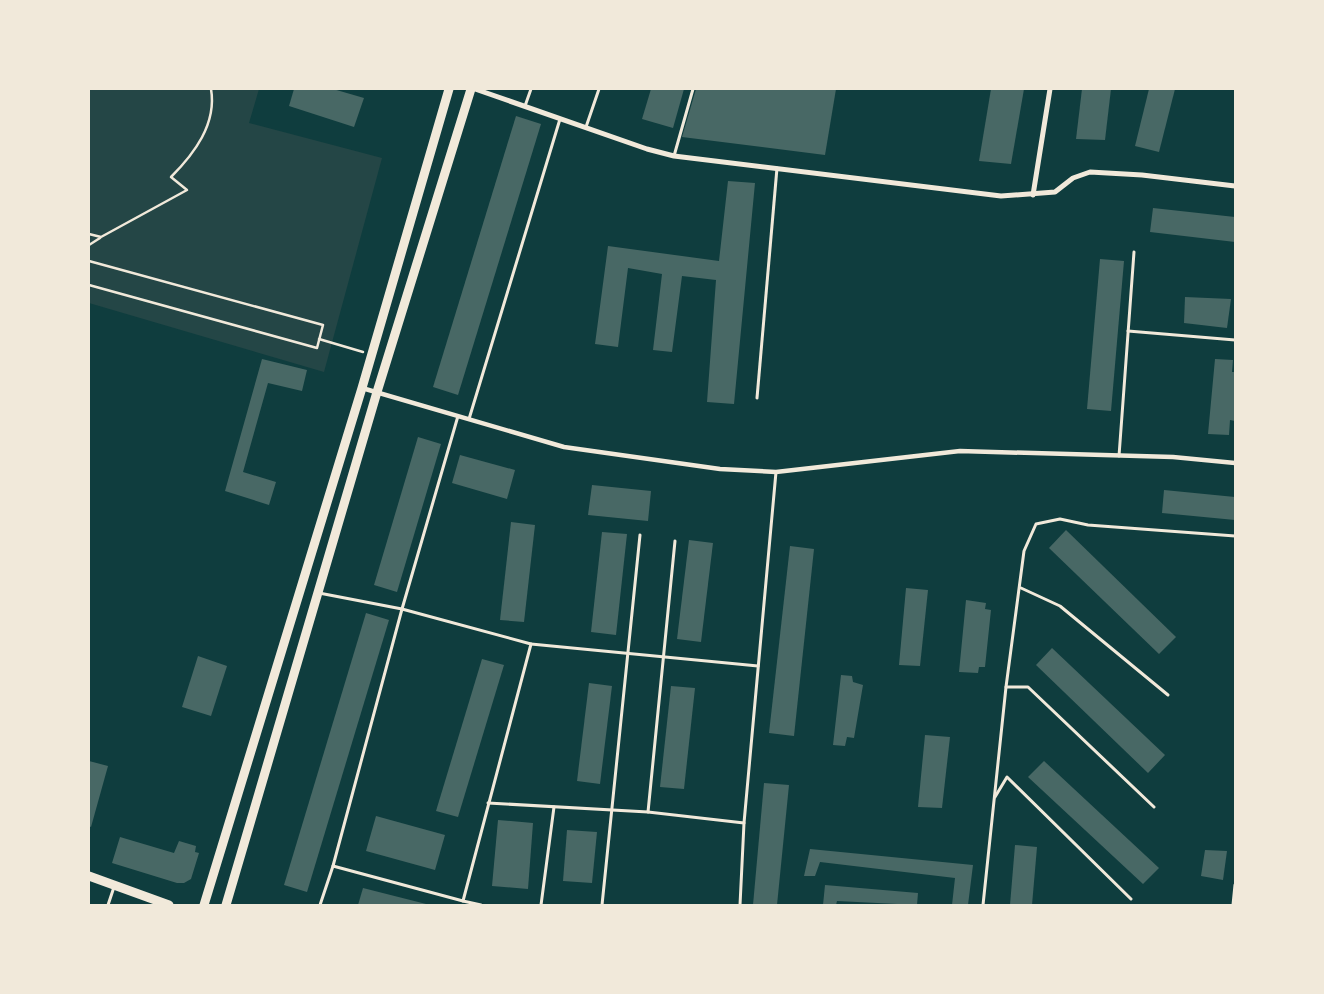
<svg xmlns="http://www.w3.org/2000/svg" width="1324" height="994" font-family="Mulish,sans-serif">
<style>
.green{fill:#244646}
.building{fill:#486865}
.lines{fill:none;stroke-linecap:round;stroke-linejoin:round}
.path{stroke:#f1e9da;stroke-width:2.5}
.service{stroke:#f1e9da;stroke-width:3}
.pedestrian{stroke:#f1e9da;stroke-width:4.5}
.minor{stroke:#f1e9da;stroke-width:5}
.tertiary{stroke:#f1e9da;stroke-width:9}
</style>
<rect width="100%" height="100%" fill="#0f3d3e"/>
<polygon class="green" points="89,89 259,89 249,123 382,158 324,372 89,303"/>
<g class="building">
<polygon points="294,89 333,89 364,98 354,127 289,106"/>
<polygon points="651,89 684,89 673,128 642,119"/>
<polygon points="696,89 836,89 825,155 682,137"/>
<polygon points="991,89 1024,89 1011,164 979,161"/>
<polygon points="1082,89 1111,89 1105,140 1076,139"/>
<polygon points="1149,89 1175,89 1159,152 1135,146"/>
<polygon points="516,116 541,124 458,395 433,387"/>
<polygon points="728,181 755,183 734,404 707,402 716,280 682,276 672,352 653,350 662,274 628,268 618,347 595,344 608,246 719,261"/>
<polygon points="1153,208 1235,217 1235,242 1150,232"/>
<polygon points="1100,259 1124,261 1111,411 1087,409"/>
<polygon points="1185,297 1231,299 1227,328 1184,323"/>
<polygon points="262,359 307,370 302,391 268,383 243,472 276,482 269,505 225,491"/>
<polygon points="1215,359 1233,360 1232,372 1235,372 1235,421 1230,420 1229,435 1208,434"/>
<polygon points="418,437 441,444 397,592 374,585"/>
<polygon points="460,455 515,470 507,499 452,483"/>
<polygon points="592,485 651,491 648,521 588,515"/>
<polygon points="1164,490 1235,497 1235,520 1162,513"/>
<polygon points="511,522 535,525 524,622 500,620"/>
<polygon points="1066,530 1176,637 1159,654 1049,548"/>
<polygon points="602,532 627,534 616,635 591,632"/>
<polygon points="689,540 713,543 701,642 677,639"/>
<polygon points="790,546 814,549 794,736 769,733"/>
<polygon points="906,588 928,590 920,666 899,665"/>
<polygon points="966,600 986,603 985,609 991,610 985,667 979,667 978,673 959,672"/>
<polygon points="366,613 389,620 307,892 284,885"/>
<polygon points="1052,648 1165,755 1148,773 1036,665"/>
<polygon points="198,656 227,666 211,716 182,707"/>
<polygon points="482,659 504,665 458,817 436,811"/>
<polygon points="841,675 852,676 853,682 863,685 854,738 847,737 845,746 833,745"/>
<polygon points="589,683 612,686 600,784 577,781"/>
<polygon points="671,686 695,688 684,789 660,787"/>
<polygon points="925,735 950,737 942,808 918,807"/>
<polygon points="89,761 108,766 91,827 89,826"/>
<polygon points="1044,761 1159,868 1143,884 1028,777"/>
<polygon points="764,783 789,785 777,905 753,905"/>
<polygon points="376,816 445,835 435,870 366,851"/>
<polygon points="498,820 533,823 528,889 492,886"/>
<polygon points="567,830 597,832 592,883 563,881"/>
<polygon points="120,837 174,853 179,841 196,846 195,852 199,853 191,879 184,883 177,883 112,863"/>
<polygon points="1015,845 1037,847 1032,905 1010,905"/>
<polygon points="810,849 973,865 968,905 952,905 955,878 820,862 815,876 804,876"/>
<polygon points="1205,850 1227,851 1223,880 1201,876"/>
<polygon points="825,885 918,893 917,905 837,901 836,905 823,905"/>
<polygon points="363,888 430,905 358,905"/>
</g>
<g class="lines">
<g class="path">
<path d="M89 234 101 237 187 190 171 177C194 154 217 124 211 89"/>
<polyline points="89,245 100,238"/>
<polyline points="89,261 323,325 317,348 89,285"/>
<polyline points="319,339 363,352"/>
</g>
<g class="service">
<polyline points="525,106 531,89"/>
<polyline points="586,127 599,89"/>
<polyline points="674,156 693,89"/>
<polyline points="1128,331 1235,340"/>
<polyline points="757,398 777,168"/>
<polyline points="469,419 560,119"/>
<polyline points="1119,456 1134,252"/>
<polyline points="1021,588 1060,606 1168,695"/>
<polyline points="319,593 402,609 531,644 463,901 481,905"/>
<polyline points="531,644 758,666"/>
<polyline points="1006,687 1028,687 1154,807"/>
<polyline points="995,797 1007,777 1131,899"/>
<polyline points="488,803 648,812 675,541"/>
<polyline points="648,812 744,823"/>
<polyline points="333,866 402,609 458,416"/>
<polyline points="108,905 114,887"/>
<polyline points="320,905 333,866 463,901"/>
<polyline points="541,905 554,807"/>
<polyline points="602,905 640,535"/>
<polyline points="740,905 744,823 776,472"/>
<polyline points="983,905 1006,687 1024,551 1036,524 1060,519 1088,525 1235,536"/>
<polyline points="1233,905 1235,885"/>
</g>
<polyline class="pedestrian" points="362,388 564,447 720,469 776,472 960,451 1173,457 1235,463"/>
<g class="minor">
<polyline points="475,89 647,149 674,156 1001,196 1055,192 1073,178 1090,172 1142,175 1235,186"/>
<polyline points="1033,195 1050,89"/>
</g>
<g class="tertiary">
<polyline points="89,876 169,905"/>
<polyline points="204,905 362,388 449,89"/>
<polyline points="226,905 377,392 471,89"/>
</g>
</g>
<rect width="1324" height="994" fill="none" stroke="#f1e9da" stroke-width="180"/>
</svg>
